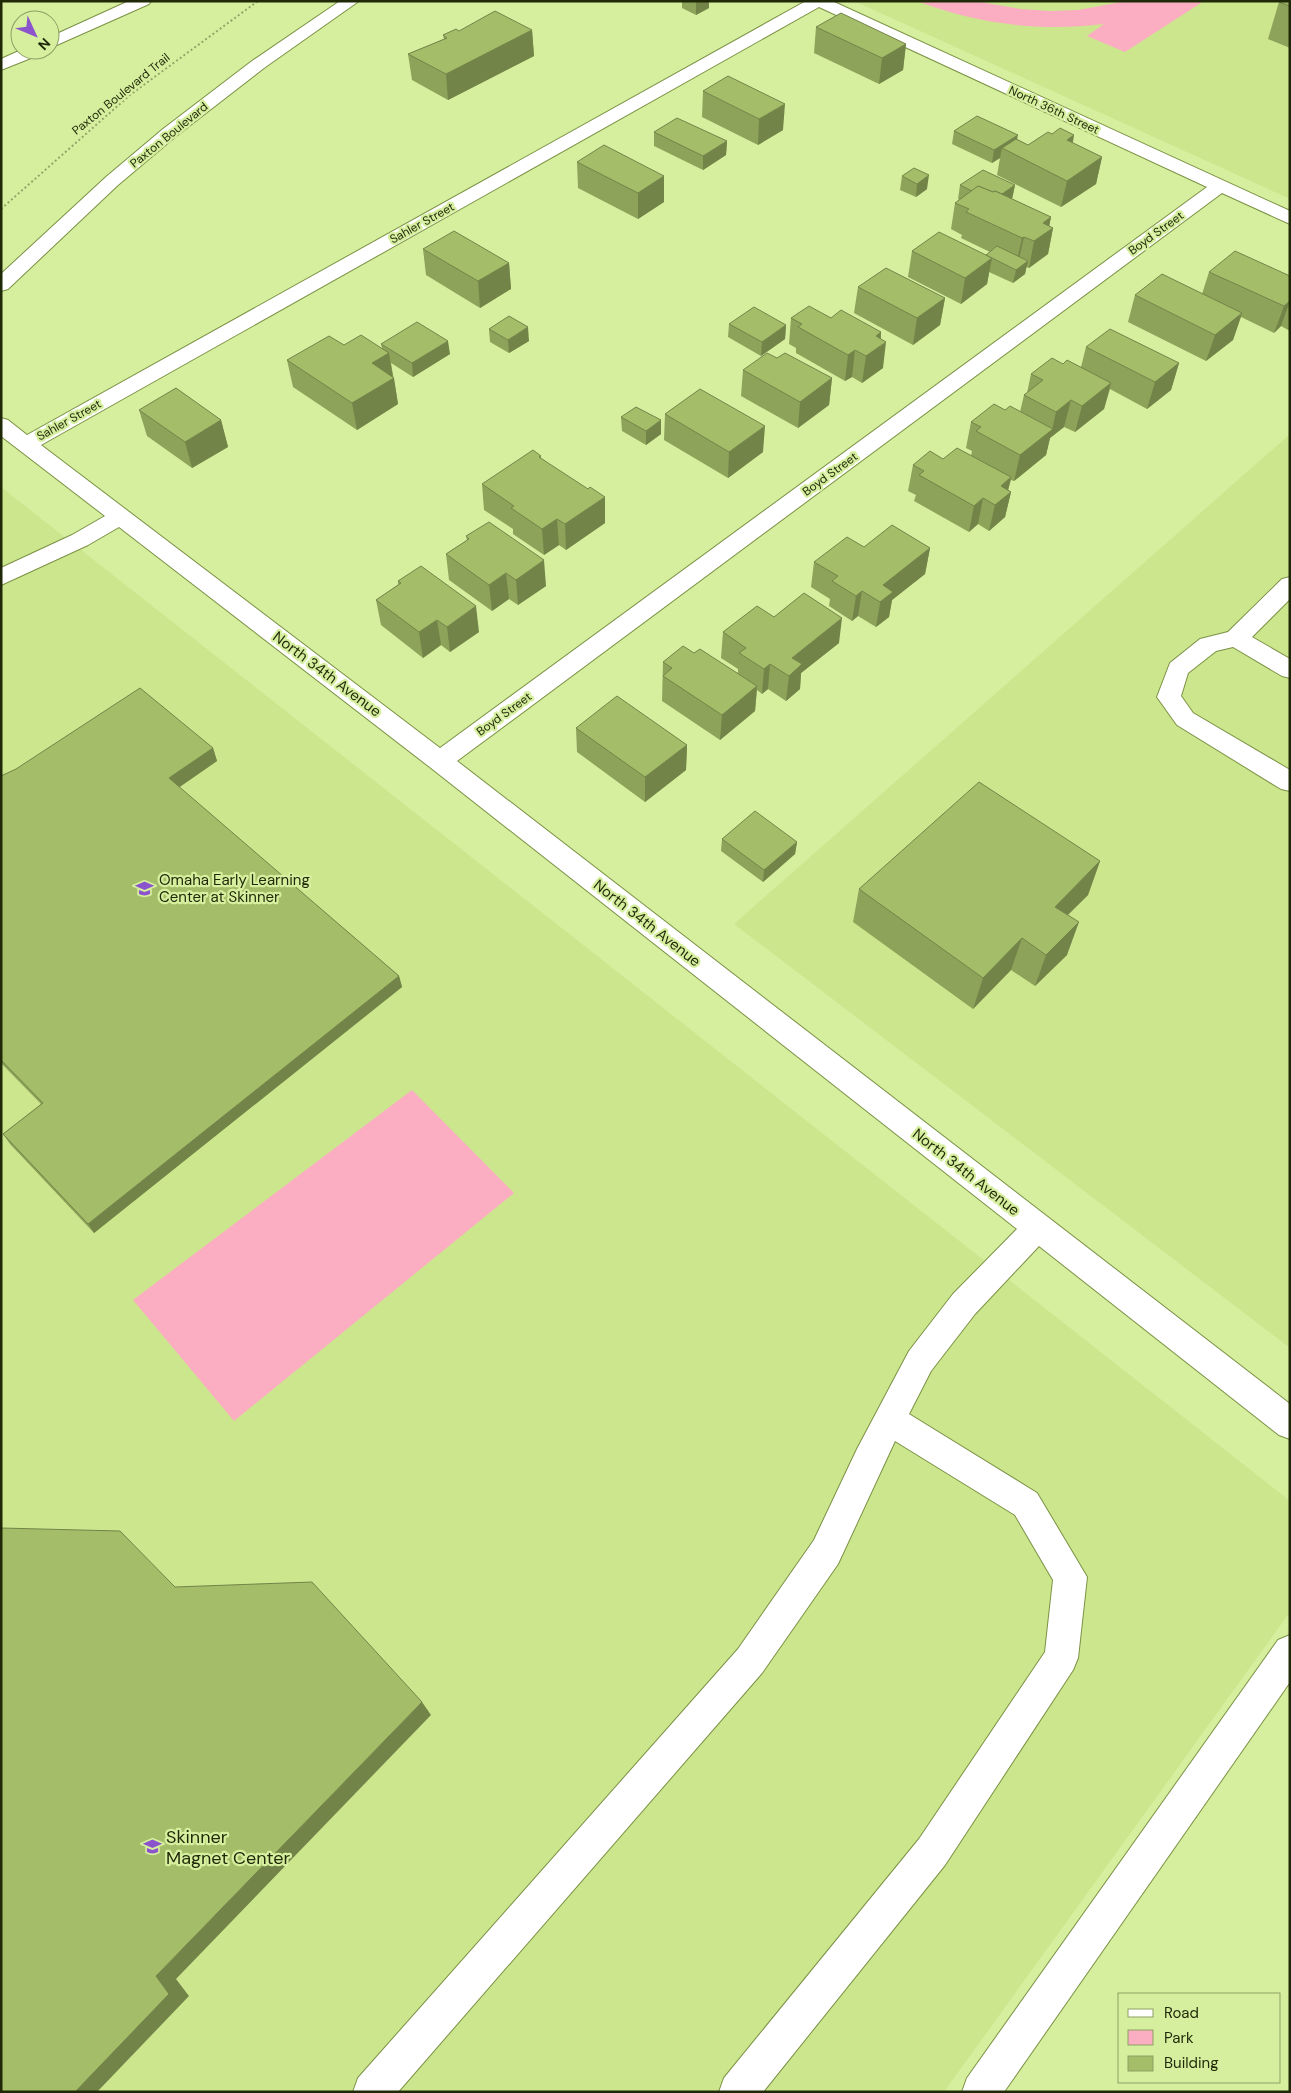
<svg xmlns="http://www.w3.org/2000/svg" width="1291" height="2093" font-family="'DM Sans',sans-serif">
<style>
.built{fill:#cce68e}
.green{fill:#fbaec1}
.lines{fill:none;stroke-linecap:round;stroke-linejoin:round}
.minor-casing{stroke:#7b9144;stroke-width:2}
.path{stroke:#93a667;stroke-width:2;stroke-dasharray:2 2.5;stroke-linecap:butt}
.minor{fill:#fff;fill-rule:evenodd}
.wall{fill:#8da359}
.shaded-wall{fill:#738449}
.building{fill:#a4bd68;stroke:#738449}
.labels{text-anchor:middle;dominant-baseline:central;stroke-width:4.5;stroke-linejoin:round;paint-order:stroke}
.far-street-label{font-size:12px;fill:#1f2807;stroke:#d6ef9f}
.street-label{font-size:15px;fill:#1f2807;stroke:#d6ef9f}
.poi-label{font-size:15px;fill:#1f2807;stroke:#d6ef9f;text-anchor:start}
.near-poi-label{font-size:18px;fill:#1f2807;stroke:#d6ef9f;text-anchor:start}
</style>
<rect width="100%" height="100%" fill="#d6ef9f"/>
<g class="built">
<polygon points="854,1 1290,1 1290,199"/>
<polygon points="1290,434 1290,1348 734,924"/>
<polygon points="1,487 1290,1501 1290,1612 944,2092 1,2092"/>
</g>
<g class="green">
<path d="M917 1H975L1021 9 1050 11 1078 10 1127 1H1204L1125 52 1087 36 1104 24C1041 32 976 24 917 1Z"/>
<polygon points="412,1090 514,1193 234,1421 133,1300"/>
</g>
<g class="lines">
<defs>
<g id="minor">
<polygon points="129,1 151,1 149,4 50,48 50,37"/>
<polygon points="340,1 359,1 264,68 175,137 118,185 8,289 1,291 1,274 106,177 163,129 252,61"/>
<path d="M806 1H832L1290 211V224L1222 193 457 761 1290 1404V1439L1279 1435 1039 1246 975 1314 931 1371 909 1414 1037 1493 1087 1577 1078 1658 1073 1670 945 1865 763 2092H719L724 2078 919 1839 1045 1652 1053 1580 1015 1515 895 1441 838 1564 762 1673 398 2092H353L358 2078 738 1649 814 1540 857 1449 909 1351 953 1294 1017 1229 431 768 119 527 88 545 1 585V568L72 535 105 516 1 436V418L8 420 27 435ZM819 7 1207 187 440 748 41 445Z"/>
<polygon points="21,50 43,50 41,54 1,70 1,59"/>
<polygon points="1290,577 1290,599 1252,637 1290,659 1290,678 1282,676 1233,647 1216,651 1188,673 1181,696 1193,713 1290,770 1290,791 1281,789 1177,725 1157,697 1170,663 1200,639 1228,632 1282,579"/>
<polygon points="1290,1635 1290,1682 1004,2092 962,2092 967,2078 1278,1640"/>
</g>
</defs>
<use href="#minor" class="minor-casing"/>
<polyline class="path" points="1,209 130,95 258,1"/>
<use href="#minor" class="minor"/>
</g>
<g class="wall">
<polygon points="682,1 709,1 709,8 696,15 682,8"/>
<polygon points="1290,1 1290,48 1268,39 1279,2"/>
<polygon points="816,27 906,44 903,70 879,84 814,53"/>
<polygon points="532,30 534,56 448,100 412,80 408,54 444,39 443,35 459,31"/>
<polygon points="703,91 783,130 758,145 702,117"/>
<polygon points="954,131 1017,139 1028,145 1052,134 1074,135 1073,143 1102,157 1096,184 1061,207 997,175 1000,158 992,163 952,144"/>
<polygon points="654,132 727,141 726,155 703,170 654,146"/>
<polygon points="577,162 664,176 664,202 638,219 578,188"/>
<polygon points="902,176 927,189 916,197 900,190"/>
<polygon points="960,185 1015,185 1012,199 1051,217 1049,226 1053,228 1048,254 1029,268 1026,267 1025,274 1013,283 989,272 987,284 961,304 908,277 912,251 986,255 990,252 961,238 962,235 951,229 955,203 960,200 958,199"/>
<polygon points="423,249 509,263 511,289 480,308 426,275"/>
<polygon points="1209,272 1290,276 1290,331 1281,326 1274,333 1241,317 1233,340 1206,361 1128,322 1135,295 1202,294"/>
<polygon points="858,287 945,298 940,325 913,345 854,313"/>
<polygon points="791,318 831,318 881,332 881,339 883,368 862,383 852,377 845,381 796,353 796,348 789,344"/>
<polygon points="729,324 786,325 785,339 761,356 728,337"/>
<polygon points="489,329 529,341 509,353 490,342"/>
<polygon points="381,344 450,354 413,377 391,363 398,404 357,430 293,387 287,360 344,345 382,348"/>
<polygon points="1086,347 1179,363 1171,390 1147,409 1110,389 1104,409 1075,432 1064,427 1050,438 1046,455 1014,481 1011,480 1008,490 1011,492 1005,517 989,531 978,524 969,532 914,501 916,495 908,491 913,465 943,459 971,456 972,451 966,448 971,422 1005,410 1020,412 1024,395 1027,393 1031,374 1063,364 1081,367"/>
<polygon points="777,358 832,378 829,405 798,428 741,396 743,370"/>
<polygon points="139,410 221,420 228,447 192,468 147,436"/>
<polygon points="665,414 763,452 728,478 664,440"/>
<polygon points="621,417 661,434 646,445 622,431"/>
<polygon points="541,456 541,459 605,523 566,550 559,545 544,555 513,534 513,529 484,510 482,484"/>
<polygon points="466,536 546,586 518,605 509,599 492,611 449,580 446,554 467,540"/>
<polygon points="864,547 930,548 925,574 892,600 889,617 876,627 858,616 852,621 829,606 830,599 811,587 814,562"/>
<polygon points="398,581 479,632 450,652 441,645 423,658 381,625 376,600 398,585"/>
<polygon points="774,617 839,643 801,673 800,689 786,701 768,689 762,694 757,690 755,711 720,740 662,701 663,662 694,653 738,673 738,669 721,658 723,632"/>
<polygon points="576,728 687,745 686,770 645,802 577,752"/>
<polygon points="213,748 217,761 179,787 399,976 402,987 94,1233 10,1144 3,1134 41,1104 1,1063 1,776"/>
<polygon points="722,839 797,842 795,854 763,882 721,851"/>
<polygon points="1100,861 1088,895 1068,915 1067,955 1035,986 1011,970 973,1009 853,922 859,889"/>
</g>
<g class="shaded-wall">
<polygon points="709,1 709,8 696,15 696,2"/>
<polygon points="532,30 534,56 448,100 446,74"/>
<polygon points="906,44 903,70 879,84 882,58"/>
<polygon points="785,104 783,130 758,145 759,119"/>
<polygon points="1018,135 1015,148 1002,148 1000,158 992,163 994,150"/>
<polygon points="1074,135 1068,162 1067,140"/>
<polygon points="727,141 726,155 703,170 703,156"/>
<polygon points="1102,157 1096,184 1061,207 1067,181"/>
<polygon points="929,175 927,189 916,197 917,184"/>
<polygon points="664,176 664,202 638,219 638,193"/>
<polygon points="1015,185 1012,199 992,201"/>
<polygon points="1051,217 1048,232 1053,228 1048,254 1029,268 1034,241 1043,223"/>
<polygon points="1024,237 1018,263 1016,265 1022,238"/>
<polygon points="992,258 987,284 961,304 965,278"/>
<polygon points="1028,261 1025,274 1013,283 1016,270"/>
<polygon points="509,263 511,289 480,308 478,281"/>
<polygon points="945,298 940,325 913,345 917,318"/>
<polygon points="1290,301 1281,326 1274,333 1284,306"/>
<polygon points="1242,313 1233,340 1206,361 1215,335"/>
<polygon points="786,325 785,339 761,356 762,342"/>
<polygon points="528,327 529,341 509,353 508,340"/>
<polygon points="881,332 880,347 886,342 883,368 862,383 866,356 876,336"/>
<polygon points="448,341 450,354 413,377 412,363"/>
<polygon points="855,350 852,377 845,381 848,355"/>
<polygon points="389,353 393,378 394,378 398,404 357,430 352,403 372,363"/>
<polygon points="1179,363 1171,390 1147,409 1155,382"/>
<polygon points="832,378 829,405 798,428 800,402"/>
<polygon points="1111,383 1104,409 1075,432 1082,406"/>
<polygon points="1071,400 1064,427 1050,438 1046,455 1014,481 1020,455 1052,430 1056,412"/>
<polygon points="221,420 228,447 192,468 185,442"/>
<polygon points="661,420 661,434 646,445 646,431"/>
<polygon points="765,426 763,452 728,478 729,452"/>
<polygon points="1011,477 1007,495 1011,492 1005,517 989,531 995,505 1001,486"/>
<polygon points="605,497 605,523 566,550 565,524"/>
<polygon points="983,498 978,524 969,532 974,506"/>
<polygon points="557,519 559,545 544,555 542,529"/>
<polygon points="930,548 925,574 892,600 889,617 876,627 883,585"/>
<polygon points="544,560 546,586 518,605 516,580"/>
<polygon points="506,573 509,599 492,611 489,585"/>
<polygon points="862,591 858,616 852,621 856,596"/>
<polygon points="476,606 479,632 450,652 447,627"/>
<polygon points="842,618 839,643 801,673 800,689 786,701 789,676 792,658"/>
<polygon points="437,620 441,645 423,658 419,632"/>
<polygon points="770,664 768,689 762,694 764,669"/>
<polygon points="757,686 755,711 720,740 722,715"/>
<polygon points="687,745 686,770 645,802 645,777"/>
<polygon points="213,748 217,761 174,791 169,778"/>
<polygon points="797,842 795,854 763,882 764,870"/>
<polygon points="1100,861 1088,895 1043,939 1055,907"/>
<polygon points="1079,922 1067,955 1035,986 1046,955"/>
<polygon points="1022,938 1011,970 973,1009 983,978"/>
<polygon points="399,976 402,987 94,1233 88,1224"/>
<polygon points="422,1702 431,1715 176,1979 189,1996 97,2092 75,2092 156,1976"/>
</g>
<g class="building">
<polygon points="1280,1 1290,1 1290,6 1279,2"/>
<polygon points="495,11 532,30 446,74 408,54 447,38 443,35 456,29 459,31"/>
<polygon points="841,13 906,44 882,58 816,27"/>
<polygon points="728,76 785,104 759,119 703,91"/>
<polygon points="977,116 1018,135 994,150 954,131"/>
<polygon points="677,118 727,141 703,156 654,132"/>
<polygon points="1060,128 1074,135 1067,140 1102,157 1067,181 1002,148 1016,139 1028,145 1048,132 1052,134"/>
<polygon points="604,145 664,176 638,193 577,162"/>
<polygon points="914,168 929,175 917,184 902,176"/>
<polygon points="983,170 1015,185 1002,194 995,191 993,192 978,186 972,191 960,185"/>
<polygon points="978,186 993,192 995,191 1051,217 1043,223 1053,228 1034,241 1024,237 1022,238 966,212 969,209 955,203"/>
<polygon points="454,231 509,263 478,281 423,249"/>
<polygon points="939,232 992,258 965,278 912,251"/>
<polygon points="997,246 1028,261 1016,270 986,255"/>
<polygon points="1235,251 1290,276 1290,301 1284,306 1209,272"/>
<polygon points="886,268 945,298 917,318 858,287"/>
<polygon points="1162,274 1242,313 1215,335 1135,295"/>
<polygon points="809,306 831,318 841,310 881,332 876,336 886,342 866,356 855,350 848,355 798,327 802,324 791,318"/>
<polygon points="754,307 786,325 762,342 729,324"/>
<polygon points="509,316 528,327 508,340 489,329"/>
<polygon points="417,322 448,341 412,363 381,344"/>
<polygon points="1110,329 1179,363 1155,382 1086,347"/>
<polygon points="361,335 389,353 372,363 394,378 352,403 287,360 329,336 344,345"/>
<polygon points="767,353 777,358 785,353 832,378 800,402 743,370"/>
<polygon points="1052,358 1063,364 1067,360 1111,383 1082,406 1071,400 1056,412 1024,395 1043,380 1031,374"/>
<polygon points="176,388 221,420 185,442 139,410"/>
<polygon points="700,389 765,426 729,452 665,414"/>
<polygon points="994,404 1005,410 1010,406 1053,429 1020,455 976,431 981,427 971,422"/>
<polygon points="636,407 661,420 646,431 621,417"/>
<polygon points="957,448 1011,477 1001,486 1011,492 995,505 983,498 974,506 919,475 924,471 913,465 930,451 943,459"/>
<polygon points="533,450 541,456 539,457 588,489 590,487 605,497 565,524 557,519 542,529 511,508 514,506 482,484"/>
<polygon points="489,522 544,560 516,580 506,573 489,585 446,554 469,539 466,536"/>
<polygon points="892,525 930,548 883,585 893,592 880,602 862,591 856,596 832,581 838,576 814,562 847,537 864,547"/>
<polygon points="421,566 476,606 447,627 437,620 419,632 376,600 401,583 398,581"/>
<polygon points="804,593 842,618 792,658 802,664 789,676 770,664 764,669 739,653 746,648 723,632 757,606 774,617"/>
<polygon points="683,646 694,653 700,649 757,686 722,715 663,676 672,668 663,662"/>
<polygon points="140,688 213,748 169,778 399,976 88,1224 3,1134 43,1103 1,1060 1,776 16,769"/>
<polygon points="617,696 687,745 645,777 576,728"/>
<polygon points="979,782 1100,861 1055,907 1079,922 1046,955 1022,938 983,978 859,889"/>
<polygon points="755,811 797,842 764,870 722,839"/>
<polygon points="1,1528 120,1531 175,1587 312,1582 422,1702 156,1976 169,1994 75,2092 1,2092"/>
</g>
<defs>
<symbol id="school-bare" viewBox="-9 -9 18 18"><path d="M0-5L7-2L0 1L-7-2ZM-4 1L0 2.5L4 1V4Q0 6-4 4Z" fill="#8c54cc" stroke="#d6ef9f" stroke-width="2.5" paint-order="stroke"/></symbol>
</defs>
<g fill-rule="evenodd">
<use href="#school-bare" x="132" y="876" width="25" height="25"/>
<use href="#school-bare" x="140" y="1834" width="25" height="25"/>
</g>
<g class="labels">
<g class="far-street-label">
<text transform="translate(121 94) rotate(-39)">Paxton Boulevard Trail</text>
<text transform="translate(1054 110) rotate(25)">North 36th Street</text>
<text transform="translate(169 135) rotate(-39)">Paxton Boulevard</text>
<text transform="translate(422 223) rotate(-29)">Sahler Street</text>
<text transform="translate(1156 233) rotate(-36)">Boyd Street</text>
<text transform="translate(69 420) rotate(-29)">Sahler Street</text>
<text transform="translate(830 474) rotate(-36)">Boyd Street</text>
<text transform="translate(504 714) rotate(-36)">Boyd Street</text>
</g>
<g class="street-label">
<text transform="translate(327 674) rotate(37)">North 34th Avenue</text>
<text transform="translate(647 923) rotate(38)">North 34th Avenue</text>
<text transform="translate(966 1172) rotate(38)">North 34th Avenue</text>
</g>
<g class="poi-label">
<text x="159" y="880">Omaha Early Learning<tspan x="159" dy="17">Center at Skinner</tspan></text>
</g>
<g class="near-poi-label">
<text x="166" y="1837">Skinner<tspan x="166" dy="21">Magnet Center</tspan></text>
</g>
</g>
<rect width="1291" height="2093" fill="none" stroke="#1f2807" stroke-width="5"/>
<rect x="1118" y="1993" width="162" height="90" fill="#d6ef9f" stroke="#8d9f62"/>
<rect x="1128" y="2009" width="25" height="8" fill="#ffffff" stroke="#8d9f62"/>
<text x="1164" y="2018" font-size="15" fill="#1f2807">Road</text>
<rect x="1128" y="2030" width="25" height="15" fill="#fbaec1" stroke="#8d9f62"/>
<text x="1164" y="2043" font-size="15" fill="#1f2807">Park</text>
<rect x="1128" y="2056" width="25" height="15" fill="#a4bd68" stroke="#8d9f62"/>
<text x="1164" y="2068" font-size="15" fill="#1f2807">Building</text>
<g transform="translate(35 35) rotate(134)"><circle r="24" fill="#d6ef9f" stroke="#8d9f62"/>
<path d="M0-4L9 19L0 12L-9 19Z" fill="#8c54cc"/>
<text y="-8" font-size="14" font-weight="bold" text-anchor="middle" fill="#1f2807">N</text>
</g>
</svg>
